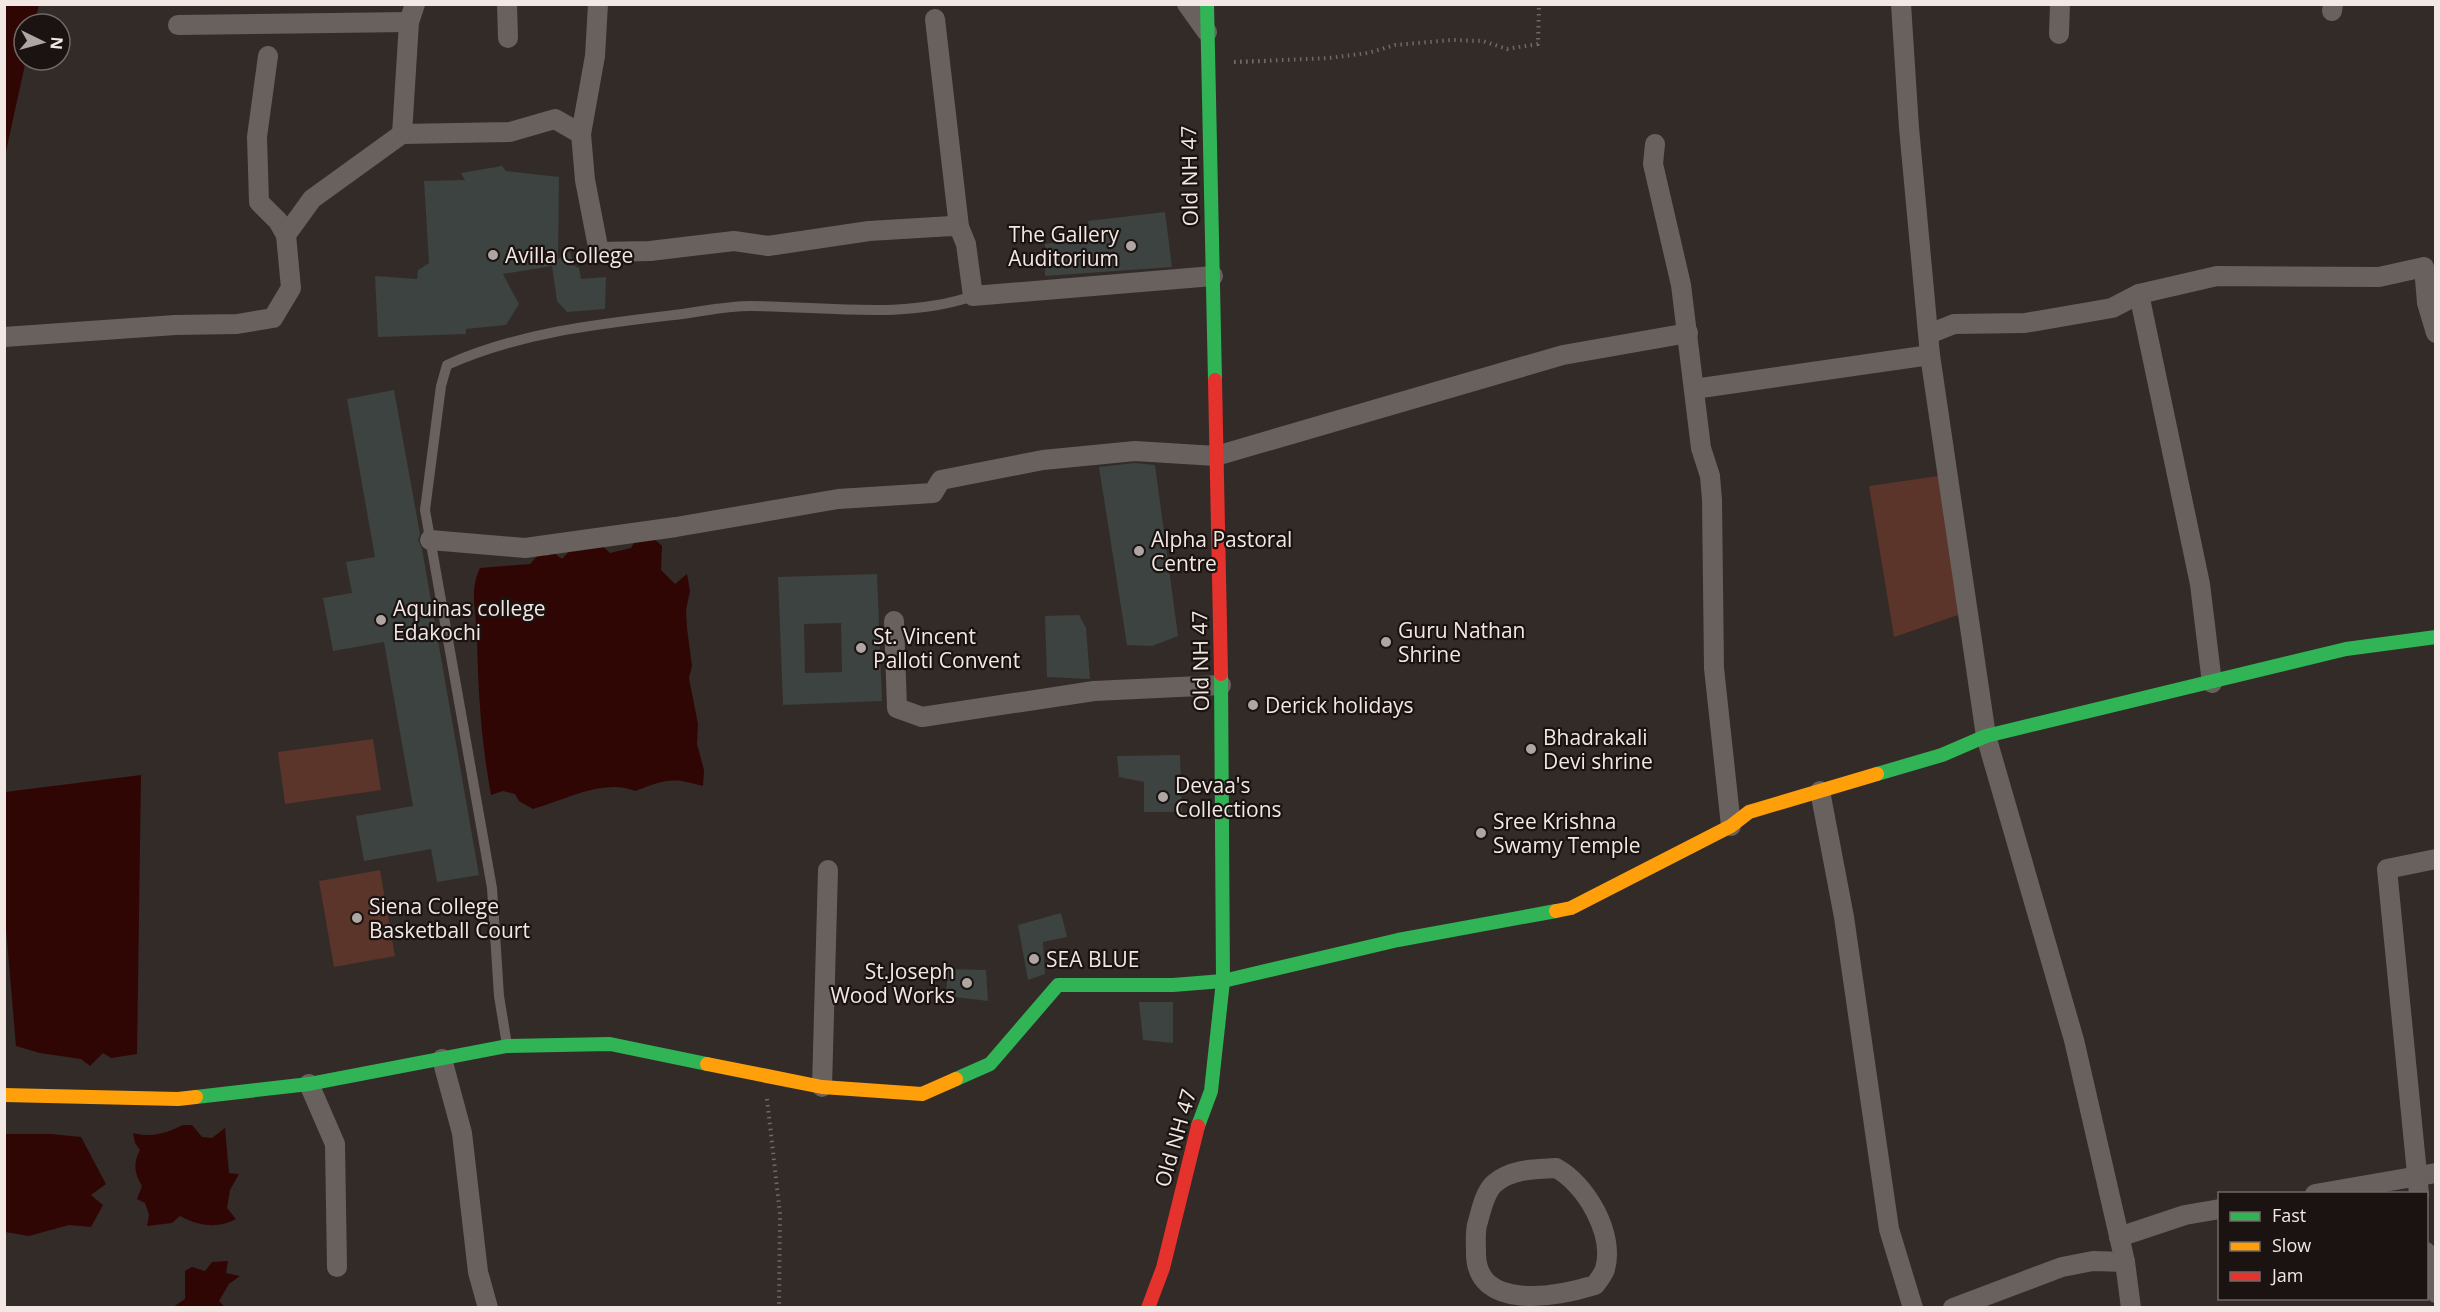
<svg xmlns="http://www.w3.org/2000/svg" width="2440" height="1312" font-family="'Open Sans',sans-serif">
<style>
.green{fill:#5b342a}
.water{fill:#300604}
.building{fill:#3c4340;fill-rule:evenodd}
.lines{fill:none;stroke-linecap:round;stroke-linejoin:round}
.path{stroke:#6f6967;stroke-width:4;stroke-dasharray:1.5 4.5;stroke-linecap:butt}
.lane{stroke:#68615e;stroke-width:10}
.street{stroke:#68615e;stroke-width:20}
.fast{stroke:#30b455;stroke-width:14}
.slow{stroke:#ff9f0a;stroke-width:14}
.jam{stroke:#e5322d;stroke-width:14}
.poi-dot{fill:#afa5a2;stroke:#1a1311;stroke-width:2}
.labels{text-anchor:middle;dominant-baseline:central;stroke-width:4.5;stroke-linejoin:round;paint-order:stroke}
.street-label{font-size:21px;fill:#f2e7e3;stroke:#1a1311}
.poi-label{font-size:21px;fill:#f2e7e3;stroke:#1a1311;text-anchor:start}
</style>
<rect width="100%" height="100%" fill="#332b28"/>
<g class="green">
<polygon points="1945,475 1964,613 1894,637 1869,486"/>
<polygon points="373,739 381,790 285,804 278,752"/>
<polygon points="380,870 395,956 334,967 319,881"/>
</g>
<g class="water">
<polygon points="5,4 39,5 34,24 24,24 26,60 5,156"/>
<path d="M638 536 652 537 662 546 661 570 675 584 687 574 690 591 686 610 687 628 692 666 689 678 698 724 697 744 704 770 703 786C672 777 666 779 635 791 604 778 563 801 533 809L519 801 515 794 503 791 491 795C481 740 478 691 477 635 476 611 469 591 480 568L530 564 542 551 546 556 554 553 562 559 578 542 600 544 610 553 631 548Z"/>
<polygon points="141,775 137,1054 111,1058 103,1053 90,1066 81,1059 40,1053 16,1046 5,917 5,792"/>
<path d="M183 1125H192L202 1137 212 1138 225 1128 229 1173 239 1174 230 1190 227 1208 236 1219C218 1229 198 1226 180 1216L172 1223 147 1226 149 1215 145 1203 137 1199 142 1186C134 1173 133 1163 140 1150L135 1143 133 1133C153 1138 166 1133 183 1125Z"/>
<polygon points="5,1134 52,1134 81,1137 106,1184 91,1195 103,1205 91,1227 69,1225 29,1236 5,1232"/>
<polygon points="228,1261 226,1273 240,1276 229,1284 219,1301 225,1307 173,1307 185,1299 185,1271 192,1267 205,1271 212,1262"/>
</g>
<g class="building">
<polygon points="502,166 506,171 559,177 558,259 570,251 573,265 579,268 581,279 606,277 605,309 567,312 557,301 552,266 503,274 519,304 506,325 466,329 466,334 378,337 375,276 417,279 418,270 429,263 424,181 465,180 461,173"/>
<polygon points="1165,212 1172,267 1045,276 1045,244 1091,237 1088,221"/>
<polygon points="394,390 420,534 418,540 422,549 479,875 437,882 431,849 364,861 356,816 413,806 384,642 333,651 323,598 352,593 346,562 375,557 347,399"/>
<polygon points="1135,463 1155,465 1178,636 1152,646 1127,645 1099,467"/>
<path d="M877 574 882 701 783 705 778 577ZM841 623 842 672 805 673 804 624Z"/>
<polygon points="1079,615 1086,628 1090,679 1047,677 1045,616"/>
<polygon points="1180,755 1182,812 1144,812 1144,782 1119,777 1117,756"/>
<polygon points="1061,913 1067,937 1043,942 1045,974 1028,980 1018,925"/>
<polygon points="948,969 986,970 988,1001 946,996"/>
<polygon points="1173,1002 1173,1043 1143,1040 1139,1002"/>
</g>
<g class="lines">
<g class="path">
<polyline points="1234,62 1329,58 1368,53 1395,45 1452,40 1483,41 1507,49 1538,44 1539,4"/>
<polyline points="1234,62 1270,61"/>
<polyline points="767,1099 780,1214 779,1308"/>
</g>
<path class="lane" d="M507 1045 499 996 492 888 425 510 441 386 447 365C517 333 598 324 674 315 699 312 725 306 751 306 823 306 904 320 973 296"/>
<g class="street">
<polyline points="507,4 508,38"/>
<polyline points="1187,4 1207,32"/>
<polyline points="1901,4 1909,128 1930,355 1986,736 2074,1040 2125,1262 2131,1308"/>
<polyline points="2332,11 2333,4"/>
<polyline points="935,19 959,227"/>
<polyline points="178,25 409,22"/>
<polyline points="2059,34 2060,4"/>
<polyline points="268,56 257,137 259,202 278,221 286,235"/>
<polyline points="402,134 409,22 415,4"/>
<polyline points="581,134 595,56 598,4"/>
<polyline points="1655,144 1653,164 1681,285 1701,448 1710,476 1712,500 1714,668 1731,826"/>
<polyline points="2139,294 2200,584 2212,683"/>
<polyline points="1929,334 1954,324 2025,323 2112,308 2139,294 2217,276 2379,277 2424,267 2427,303 2436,333"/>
<polyline points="4,337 175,325 237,324 273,318 291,288 286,235 312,199 402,134 510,132 555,119 581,134 585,180 599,252 650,251 734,241 768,246 869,231 952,226 959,227 966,244 973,296 1213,276"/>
<polyline points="1694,389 1930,355"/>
<polyline points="430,540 525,548 676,527 838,499 933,493 941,480 1043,460 1135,451 1216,456 1563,355 1688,333"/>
<polyline points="894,621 897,708 922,717 1094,691 1221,685"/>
<polyline points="1820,791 1844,917 1889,1229 1913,1308"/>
<polyline points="442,1059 462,1133 478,1272 488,1308"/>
<polyline points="309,1084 335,1144 337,1267"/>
<polyline points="822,1087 828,870"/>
<path d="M1556 1168C1586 1184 1615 1234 1605 1269 1603 1275 1598 1281 1595 1285 1556 1297 1475 1312 1476 1252 1476 1243 1475 1234 1477 1225 1481 1212 1484 1192 1495 1183 1512 1169 1535 1169 1556 1168Z"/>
<polyline points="2315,1194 2436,1173"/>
<polyline points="2419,1194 2387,869 2436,859"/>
<polyline points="2119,1237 2185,1215 2220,1209"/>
<polyline points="2426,1252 2436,1293"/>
<polyline points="1953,1308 2062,1267 2093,1261 2125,1262"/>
</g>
<g class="fast">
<polyline points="1207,4 1215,380"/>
<polyline points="1877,774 1942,755 1986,736 2346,649 2436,637"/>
<polyline points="956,1079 990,1064 1058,985 1173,985 1223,981 1398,940 1556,911"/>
<polyline points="196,1097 309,1084 507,1046 610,1044 707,1064"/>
<polyline points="1198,1126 1211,1091 1223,981 1221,674"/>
</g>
<g class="slow">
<polyline points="1556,911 1571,908 1731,826 1749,812 1877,774"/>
<polyline points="707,1064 822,1087 922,1094 956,1079"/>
<polyline points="4,1095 178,1099 196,1097"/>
</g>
<g class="jam">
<polyline points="1215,380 1221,674"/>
<polyline points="1148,1308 1163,1268 1198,1126"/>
</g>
</g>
<g class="poi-dot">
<circle cx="1131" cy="246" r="6"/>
<circle cx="493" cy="255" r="6"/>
<circle cx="1139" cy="551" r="6"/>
<circle cx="381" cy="620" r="6"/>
<circle cx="1386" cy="642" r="6"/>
<circle cx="861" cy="648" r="6"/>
<circle cx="1253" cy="705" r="6"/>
<circle cx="1531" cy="749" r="6"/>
<circle cx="1163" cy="797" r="6"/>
<circle cx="1481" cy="833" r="6"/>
<circle cx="357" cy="918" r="6"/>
<circle cx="1034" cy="959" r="6"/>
<circle cx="967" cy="983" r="6"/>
</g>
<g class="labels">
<g class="street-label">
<text transform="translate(1189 176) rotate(-91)">Old NH 47</text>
<text transform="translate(1200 661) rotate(-91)">Old NH 47</text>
<text transform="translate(1175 1138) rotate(-74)">Old NH 47</text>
</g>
<g class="poi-label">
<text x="1119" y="234" text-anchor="end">The Gallery<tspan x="1119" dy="24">Auditorium</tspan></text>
<text x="505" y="255">Avilla College</text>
<text x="1151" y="539">Alpha Pastoral<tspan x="1151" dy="24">Centre</tspan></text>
<text x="393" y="608">Aquinas college<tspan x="393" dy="24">Edakochi</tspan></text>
<text x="1398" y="630">Guru Nathan<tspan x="1398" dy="24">Shrine</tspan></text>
<text x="873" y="636">St. Vincent<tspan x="873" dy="24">Palloti Convent</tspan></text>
<text x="1265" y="705">Derick holidays</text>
<text x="1543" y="737">Bhadrakali<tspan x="1543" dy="24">Devi shrine</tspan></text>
<text x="1175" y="785">Devaa's<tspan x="1175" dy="24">Collections</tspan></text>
<text x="1493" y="821">Sree Krishna<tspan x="1493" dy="24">Swamy Temple</tspan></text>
<text x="369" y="906">Siena College<tspan x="369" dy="24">Basketball Court</tspan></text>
<text x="1046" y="959">SEA BLUE</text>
<text x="955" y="971" text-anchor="end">St.Joseph<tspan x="955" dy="24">Wood Works</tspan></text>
</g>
</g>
<rect width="2440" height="1312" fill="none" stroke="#f2e7e3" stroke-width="12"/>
<rect x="2218" y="1192" width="210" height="108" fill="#1a1311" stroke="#706865" stroke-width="1.5"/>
<rect x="2230" y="1212" width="30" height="9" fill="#30b455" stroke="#706865" stroke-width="1.5"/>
<text x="2272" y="1222" font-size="18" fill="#f2e7e3">Fast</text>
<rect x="2230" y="1242" width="30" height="9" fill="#ff9f0a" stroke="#706865" stroke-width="1.5"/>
<text x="2272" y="1252" font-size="18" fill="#f2e7e3">Slow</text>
<rect x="2230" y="1272" width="30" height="9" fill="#e5322d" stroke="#706865" stroke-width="1.5"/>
<text x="2272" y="1282" font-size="18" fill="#f2e7e3">Jam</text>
<g transform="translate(42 42) rotate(95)"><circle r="28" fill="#1a1311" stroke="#706865" stroke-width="1.5"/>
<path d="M0-4.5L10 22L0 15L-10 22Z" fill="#afa5a2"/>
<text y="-9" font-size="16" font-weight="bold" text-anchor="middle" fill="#f2e7e3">N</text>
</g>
</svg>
